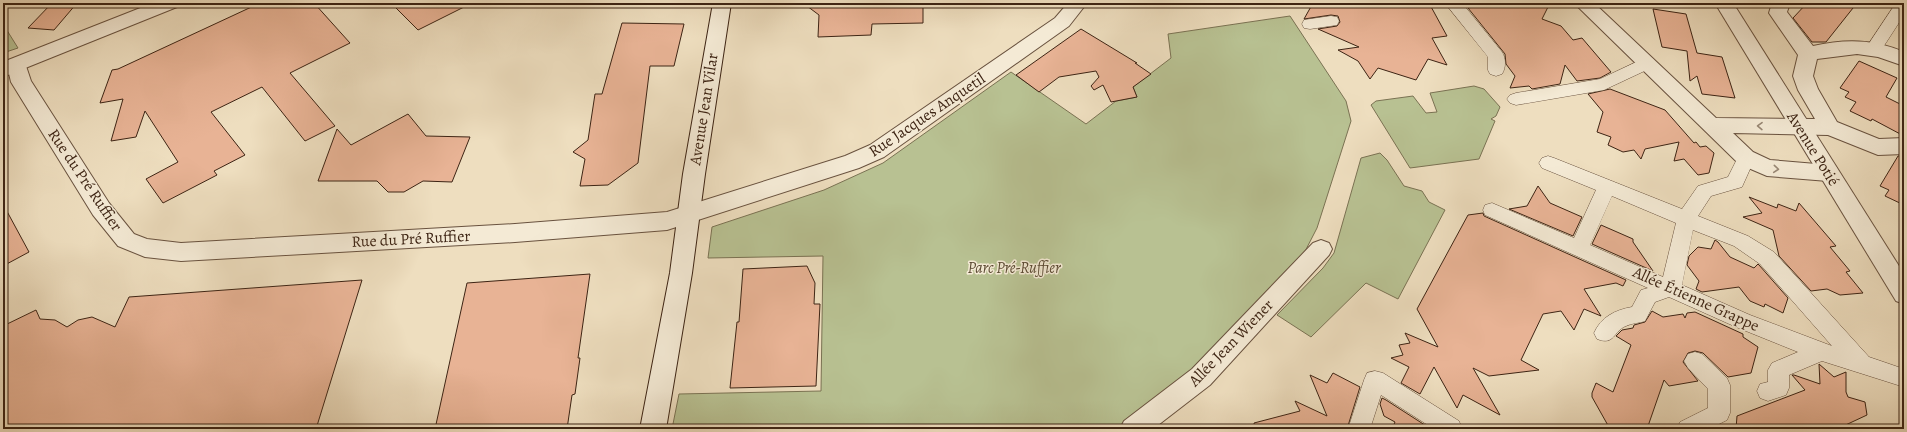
<svg xmlns="http://www.w3.org/2000/svg" width="1907" height="432" font-family="Alegreya,serif">
<style>
.green{fill:#b8c192;stroke:#7a7253}
.building{fill:#e8b395;stroke:#3d2414}
.lines{fill:none;stroke-linecap:round;stroke-linejoin:round}
.pedestrian-casing{stroke:#69523f;stroke-width:1}
.minor-casing{stroke:#69523f;stroke-width:2}
.tertiary-casing{stroke:#69523f;stroke-width:2}
.secondary-casing{stroke:#3d2414;stroke-width:2}
.pedestrian{fill:#f4ead5;fill-rule:evenodd}
.minor{fill:#f4ead5;fill-rule:evenodd}
.tertiary{fill:#f4ead5;fill-rule:evenodd}
.secondary{fill:#f4ead5;fill-rule:evenodd}
.oneway{stroke:#988774}
.labels{text-anchor:middle;dominant-baseline:central;stroke-width:3;stroke-linejoin:round;paint-order:stroke}
.street-label{font-size:16px;fill:#3d2414;stroke:#f4ead5}
.park-label{font-size:16px;font-style:italic;fill:#5c4b34;stroke:#f4ead5}
</style>
<rect width="100%" height="100%" fill="#eedebf"/>
<filter id="stains"><feTurbulence type="fractalNoise" baseFrequency=".005" numOctaves="4"/><feColorMatrix values="0 0 0 0 .2 0 0 0 0 .09 0 0 0 0 .02 0 0 0 .5 -.17"/></filter>
<radialGradient id="worn" r=".72"><stop offset=".6" stop-color="#630" stop-opacity="0"/><stop offset="1" stop-color="#630" stop-opacity=".3"/></radialGradient>
<g class="green">
<polygon points="1290,16 1346,101 1351,121 1317,228 1298,265 1198,371 1122,429 672,429 679,394 821,391 823,256 708,258 712,227 824,190 883,163 1011,72 1086,124 1116,101 1137,97 1133,87 1171,58 1168,34"/>
<polygon points="3,24 18,48 3,53"/>
<polygon points="1474,86 1484,89 1500,107 1496,116 1491,119 1495,121 1479,159 1410,168 1371,105 1376,101 1413,96 1426,113 1437,112 1430,93"/>
<polygon points="1380,153 1387,160 1404,186 1422,191 1429,202 1445,210 1398,299 1366,283 1311,337 1277,315 1323,268 1334,253 1361,158"/>
</g>
<g class="building">
<polygon points="52,3 77,3 54,30 28,28"/>
<polygon points="260,3 314,3 350,43 290,73 335,126 305,141 262,87 211,112 245,155 214,171 217,175 163,203 146,179 178,162 145,111 136,137 111,141 123,99 100,103 112,70 118,69"/>
<polygon points="391,3 472,3 418,30"/>
<polygon points="803,3 923,3 923,23 872,24 871,35 818,37 819,15"/>
<polygon points="1313,3 1429,3 1447,36 1432,38 1447,65 1428,59 1416,80 1378,68 1370,79 1358,61 1338,50 1359,47 1318,29 1337,26 1340,22 1338,16 1331,15 1304,19"/>
<polygon points="1497,3 1550,3 1542,19 1561,26 1573,40 1582,38 1611,72 1600,78 1577,81 1565,65 1560,84 1532,89 1529,86 1510,88 1515,76 1506,64 1505,54 1468,8"/>
<polygon points="1807,3 1857,3 1826,42 1812,42 1793,18"/>
<polygon points="1653,9 1686,14 1697,53 1722,57 1735,98 1702,94 1697,76 1690,81 1687,51 1662,47"/>
<polygon points="622,23 684,24 674,66 650,66 638,163 608,185 580,186 585,159 573,152 588,140 595,94 602,94"/>
<polygon points="1081,29 1137,63 1135,63 1151,74 1133,87 1137,97 1111,102 1103,85 1094,90 1091,86 1099,77 1096,71 1059,77 1039,92 1016,75"/>
<polygon points="1859,61 1897,78 1886,97 1904,106 1904,136 1872,119 1871,121 1850,111 1856,102 1845,97 1849,92 1840,88"/>
<polygon points="1610,89 1665,110 1694,143 1696,142 1700,147 1706,146 1714,153 1709,173 1698,175 1684,159 1674,161 1679,142 1645,149 1641,159 1634,150 1623,152 1608,145 1611,137 1597,132 1603,112 1588,94"/>
<polygon points="408,114 426,136 470,137 452,182 423,181 404,192 388,192 377,181 318,181 337,129 351,145"/>
<polygon points="1898,156 1904,156 1904,205 1885,196 1889,190 1880,186"/>
<polygon points="1538,186 1550,203 1582,217 1573,236 1509,209 1527,206"/>
<polygon points="1749,197 1777,208 1778,204 1796,211 1799,203 1836,246 1830,247 1850,271 1846,272 1863,293 1840,295 1827,289 1811,291 1779,256 1773,230 1743,217 1762,213"/>
<polygon points="3,204 29,252 3,266"/>
<polygon points="1483,213 1484,216 1626,280 1623,286 1616,283 1584,289 1601,316 1584,309 1574,330 1561,311 1543,314 1521,360 1539,370 1489,376 1473,368 1500,415 1463,395 1457,408 1434,367 1420,394 1401,383 1409,367 1391,358 1403,355 1399,345 1410,343 1405,333 1438,347 1417,309 1468,215"/>
<polygon points="1601,225 1633,239 1633,242 1653,271 1592,244"/>
<polygon points="1715,240 1718,242 1730,257 1754,268 1758,264 1759,265 1788,298 1783,313 1765,304 1764,307 1750,301 1739,287 1702,292 1696,289 1699,281 1687,265 1689,256 1698,247 1711,249"/>
<polygon points="807,266 815,283 814,304 820,304 816,386 730,388 737,322 739,322 743,269"/>
<polygon points="590,274 578,358 580,358 575,394 572,395 567,429 435,429 467,283"/>
<polygon points="362,280 316,429 3,429 3,326 36,310 40,319 55,320 67,327 78,320 92,317 115,327 129,297"/>
<polygon points="1652,311 1663,317 1683,314 1685,318 1687,313 1695,312 1743,334 1743,337 1758,347 1751,373 1728,377 1703,353 1695,351 1688,353 1683,362 1698,381 1669,386 1664,380 1647,429 1610,429 1592,397 1592,393 1596,383 1613,392 1631,345 1616,336 1622,330 1633,328 1634,325 1645,322"/>
<polygon points="1819,364 1834,377 1846,372 1846,392 1848,397 1865,402 1867,415 1837,429 1736,429 1737,416 1805,390 1792,375 1794,375 1820,384"/>
<polygon points="1333,373 1360,387 1347,429 1255,429 1254,423 1300,411 1295,401 1327,416 1310,375 1327,383"/>
<polygon points="1382,398 1386,400 1431,429 1392,429 1395,422 1384,416 1380,404"/>
</g>
<g class="lines">
<defs>
<g id="pedestrian">
<path d="M1445 3H1462L1502 52C1506 58 1506 68 1502 74L1496 76 1490 74 1488 70V57Z"/>
<polygon points="1896,3 1904,3 1904,15 1880,52 1874,54 1868,52 1866,48"/>
<polygon points="1331,16 1337,17 1339,21 1337,25 1310,29 1304,28 1302,24 1304,20"/>
<polygon points="1647,57 1653,59 1655,63 1653,67 1604,90 1516,105 1510,103 1507,99 1510,95 1516,93 1600,79"/>
<path d="M1746 151 1752 153 1755 158 1742 187 1711 196 1698 216 1748 236 1774 252 1869 357 1904 369V387L1822 361 1789 375V388L1786 395 1768 401 1760 398 1757 391 1760 384 1768 382V370L1772 363 1798 352 1736 327 1669 297 1655 302 1645 321C1639 323 1632 323 1626 326 1613 331 1615 346 1597 339L1594 333C1601 317 1615 310 1632 307L1641 290 1648 288 1485 215 1483 210 1485 205 1492 203 1574 238 1596 190 1542 168 1539 163 1542 158 1548 156 1554 158 1682 209 1698 186 1728 177 1740 153ZM1612 196 1676 223 1663 277 1590 245ZM1693 230 1734 246 1760 264 1832 346 1750 315 1682 285Z"/>
<polygon points="1695,352 1702,354 1727,378 1730,385 1730,413 1727,420 1709,429 1677,429 1680,422 1708,408 1708,389 1688,368 1684,361 1688,354"/>
<polygon points="1375,371 1383,373 1459,421 1462,429 1434,429 1381,395 1370,429 1348,429 1364,380 1367,373"/>
</g>
<g id="minor">
<polygon points="1068,3 1087,3 1069,26 884,157 859,168 667,230 515,242 181,261 145,257 118,246 93,215 11,82 7,65 10,60 17,58 24,60 31,81 109,203 134,234 147,239 181,243 515,224 667,212 845,156 870,145 1055,18"/>
<path d="M1574 3H1594L1716 118 1815 119 1798 90 1793 76 1798 55 1769 13 1772 3H1790L1787 12 1813 46C1845 39 1873 39 1904 52V66L1878 57 1857 54 1817 59 1813 76 1818 89 1837 122 1879 139 1904 138V154L1878 155 1828 135 1733 133 1753 152 1770 160 1828 165 1836 167 1839 173 1836 179 1828 181 1767 176 1739 164Z"/>
<polygon points="1894,3 1904,3 1904,12 1895,10 1893,6"/>
<polygon points="1321,240 1329,243 1332,249 1329,255 1210,385 1153,429 1120,429 1124,421 1192,369 1313,243"/>
</g>
<g id="tertiary">
<polygon points="153,3 179,3 177,7 3,77 3,62"/>
<polygon points="1715,3 1733,3 1904,274 1904,304 1896,301"/>
</g>
<polygon id="secondary" points="713,3 731,3 705,174 692,273 666,429 640,429 670,273 683,174"/>
</defs>
<use href="#pedestrian" class="pedestrian-casing"/>
<use href="#minor" class="minor-casing"/>
<use href="#tertiary" class="tertiary-casing"/>
<use href="#secondary" class="secondary-casing"/>
<use href="#pedestrian" class="pedestrian"/>
<use href="#minor" class="minor"/>
<use href="#tertiary" class="tertiary"/>
<use href="#secondary" class="secondary"/>
</g>
<defs><path id="oneway-chevron" d="M-2-3.5L2.5 0L-2 3.5" fill="none" stroke-width="1.6" stroke-linecap="round" stroke-linejoin="round"/></defs>
<g class="oneway">
<use href="#oneway-chevron" transform="translate(1760 126) rotate(-179)"/>
<use href="#oneway-chevron" transform="translate(1776 169) rotate(5)"/>
</g>
<g class="labels">
<g class="street-label">
<text transform="translate(704 109) rotate(-81)">Avenue Jean Vilar</text>
<text transform="translate(927 115) rotate(-34)">Rue Jacques Anquetil</text>
<text transform="translate(1813 149) rotate(58)">Avenue Potié</text>
<text transform="translate(85 180) rotate(56)">Rue du Pré Ruffier</text>
<text transform="translate(411 239) rotate(-3)">Rue du Pré Ruffier</text>
<text transform="translate(1696 299) rotate(24)">Allée Étienne Grappe</text>
<text transform="translate(1231 343) rotate(-46)">Allée Jean Wiener</text>
</g>
<g class="park-label">
<text x="1014" y="268">Parc Pré-Ruffier</text>
</g>
</g>
<rect width="1907" height="432" fill="none" stroke="#eedebf" stroke-width="16"/>
<rect x="4" y="4" width="1899" height="424" fill="none" stroke="#3d2414" stroke-width="2"/>
<rect x="8" y="8" width="1891" height="416" fill="none" stroke="#3d2414"/>
<rect width="100%" height="100%" filter="url(#stains)"/>
<rect width="100%" height="100%" fill="url(#worn)"/>
</svg>
